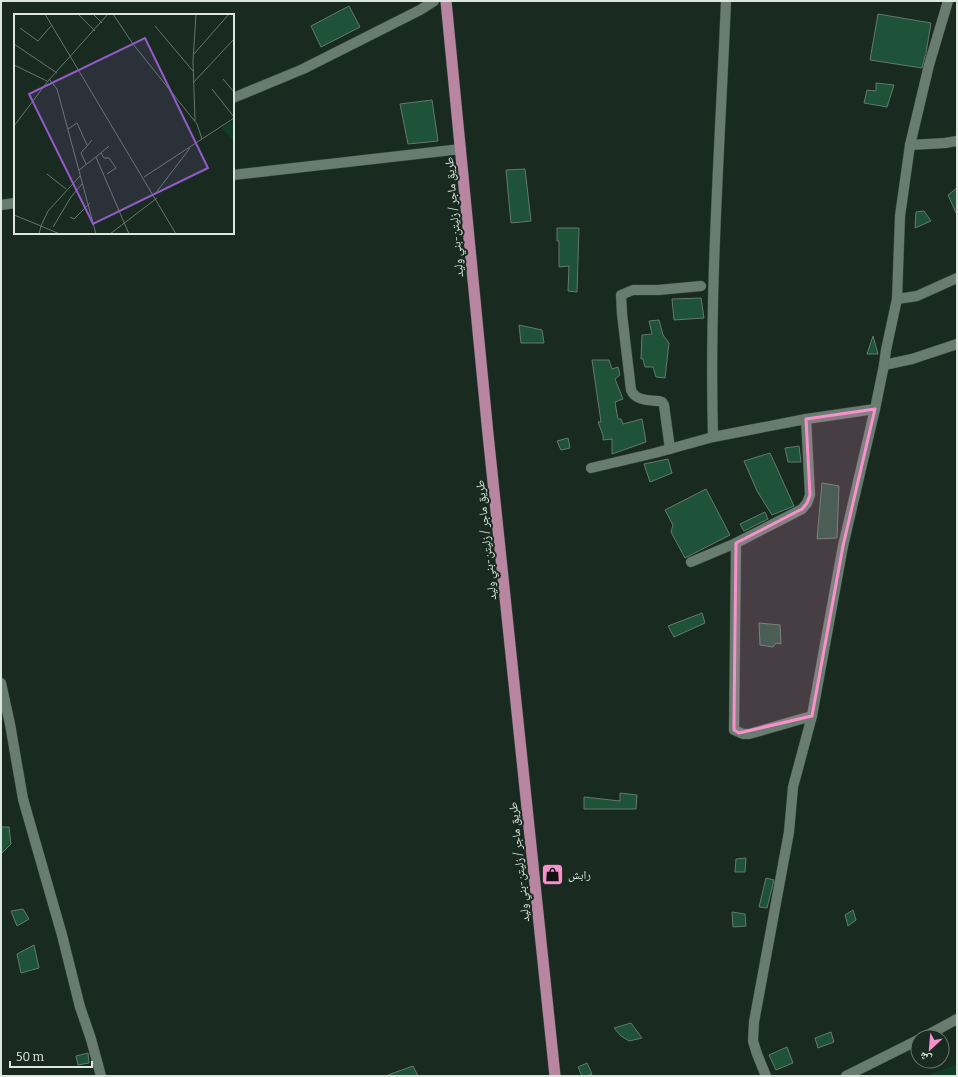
<svg xmlns="http://www.w3.org/2000/svg" width="958" height="1077" font-family="Bitter,'Noto Naskh Arabic',serif">
<style>
.green{fill:#103c28}
.building{fill:#1e5239;stroke:#65796d}
.lines{fill:none;stroke-linecap:round;stroke-linejoin:round}
.minor-casing{stroke:#37463d;stroke-width:11}
.trunk-casing{stroke:#37463d;stroke-width:12}
.minor{stroke:#687c70;stroke-width:10}
.trunk{stroke:#b886a1;stroke-width:11}
.marked{fill:#f890cb;fill-opacity:0.2;stroke:#f890cb;stroke-width:3;stroke-linejoin:round}
.labels{text-anchor:middle;dominant-baseline:central;stroke-width:4;stroke-linejoin:round;paint-order:stroke}
.street-label{font-size:12px;fill:#dce7e0;stroke:#192a20}
.poi-label{font-size:12px;fill:#dce7e0;stroke:#192a20;text-anchor:start}
.inset-road{fill:none;stroke:#67766d;stroke-width:1}
.view{fill:#935bc7;fill-opacity:0.15;stroke:#935bc7;stroke-width:2}
.inset-edge{fill:none;stroke:#dce7e0;stroke-width:2}
</style>
<rect width="100%" height="100%" fill="#192a20"/>
<polygon class="green" points="955,1065 957,1076 926,1076"/>
<g class="building">
<polygon points="349,6 360,27 321,47 311,26"/>
<polygon points="878,14 931,23 926,53 922,68 870,60"/>
<polygon points="876,83 894,85 887,107 864,103 867,90 876,91"/>
<polygon points="432,100 438,141 408,144 400,104"/>
<polygon points="525,169 531,221 511,223 506,170"/>
<polygon points="957,188 957,215 948,195"/>
<polygon points="924,211 931,221 915,228 916,212"/>
<polygon points="557,228 579,228 577,292 568,291 569,266 559,267 559,241 557,241"/>
<polygon points="701,298 704,318 674,320 672,299"/>
<polygon points="659,320 663,335 669,343 665,378 656,377 653,367 645,367 643,359 641,359 642,335 652,334 649,321"/>
<polygon points="519,325 542,330 544,343 521,343"/>
<polygon points="873,336 878,354 867,354"/>
<polygon points="592,360 609,360 612,369 618,367 620,375 615,379 623,399 615,402 618,419 621,419 623,424 642,419 646,442 612,454 612,439 603,440 603,435 598,422 601,422"/>
<polygon points="568,438 570,448 561,450 557,441"/>
<polygon points="799,446 801,462 788,462 785,448"/>
<polygon points="770,453 794,506 772,515 757,491 744,461"/>
<polygon points="668,459 672,473 650,482 644,464"/>
<polygon points="822,483 839,486 837,538 817,539"/>
<polygon points="706,489 730,535 685,558 671,532 673,525 665,510"/>
<polygon points="765,512 768,519 744,531 740,524"/>
<polygon points="702,613 705,623 674,637 668,626"/>
<polygon points="759,623 780,625 781,644 776,643 773,647 760,645"/>
<polygon points="620,793 637,795 636,809 584,809 584,797 620,801"/>
<polygon points="1,827 9,827 11,844 1,854"/>
<polygon points="746,858 745,872 735,872 736,859"/>
<polygon points="766,878 774,880 767,908 759,907"/>
<polygon points="23,909 29,919 17,926 11,911"/>
<polygon points="853,910 856,920 848,926 845,915"/>
<polygon points="732,912 745,914 746,926 733,927"/>
<polygon points="34,945 39,968 21,973 17,954"/>
<polygon points="631,1023 642,1038 629,1041 621,1036 614,1028"/>
<polygon points="831,1032 834,1042 818,1048 815,1038"/>
<polygon points="787,1047 793,1063 776,1070 769,1055"/>
<polygon points="88,1053 89,1063 78,1065 76,1056"/>
<polygon points="587,1063 592,1074 586,1076 582,1076 578,1067"/>
<polygon points="413,1066 418,1076 388,1076 388,1075"/>
</g>
<g class="lines">
<defs>
<g id="minor">
<path d="M726 1C720 146 709 292 713 437L806 419 875 409"/>
<polyline points="233,98 303,69 420,10 434,1"/>
<polyline points="910,145 945,143 957,141"/>
<polyline points="233,175 461,149"/>
<polyline points="1,205 15,203"/>
<polyline points="897,299 917,296 957,278"/>
<polyline points="884,365 912,359 957,344"/>
<path d="M670 449 664 405 662 402 659 401C648 400 636 401 631 390L622 314 621 295 633 290H658L701 286"/>
<polyline points="591,468 655,453 713,437"/>
<polyline points="736,543 734,730 743,734 749,734 812,716"/>
<polyline points="691,562 736,543 802,509 807,503 810,495 806,419"/>
<polyline points="1,683 10,724 23,799 62,935 80,1007 91,1039 101,1076"/>
<polyline points="924,1037 957,1019"/>
<polyline points="766,1076 757,1054 753,1041 754,1022 789,832 793,787 812,716 843,546 875,409 884,365 886,350 897,299 900,216 910,145 929,65 948,1"/>
<polyline points="846,1076 918,1040"/>
</g>
<polyline id="trunk" points="446,1 488,434 555,1076"/>
</defs>
<use href="#minor" class="minor-casing"/>
<use href="#trunk" class="trunk-casing"/>
<use href="#minor" class="minor"/>
<use href="#trunk" class="trunk"/>
</g>
<path class="marked" d="M875 409 843 546 812 716 739 733 734 730V718L736 543 802 509 807 503 810 495 806 419Z"/>
<defs>
<symbol id="shop-square" viewBox="-11 -11 22 22"><rect x="-9" y="-9" width="18" height="18" rx="4" fill="#f890cb" stroke="#192a20"/><path d="M-5-2.5h2.3a2.7 3.5 0 0 1 5.4 0H5L5.5 6h-11ZM-1.5-2.5h3a1.5 2.3 0 0 0-3 0Z" fill="#111"/></symbol>
</defs>
<g fill-rule="evenodd">
<use href="#shop-square" x="540" y="862" width="25" height="25"/>
</g>
<g class="labels">
<g class="street-label">
<text transform="translate(454 217) rotate(-95)">طريق ماجر / زليتن-بني وليد</text>
<text transform="translate(486 540) rotate(-96)">طريق ماجر / زليتن-بني وليد</text>
<text transform="translate(519 862) rotate(-96)">طريق ماجر / زليتن-بني وليد</text>
</g>
<g class="poi-label">
<text x="568" y="875">رابش</text>
</g>
</g>
<g transform="translate(14 14)">
<rect width="220" height="220" fill="#192a20"/>
<path d="M220 106V128L207 114Z" fill="#103c28"/>
<path class="inset-road" d="M31 0 162 220M64 0 81 17M79 0 88 9M99 0 119 30 183 110 188 125M141 12 179 57M6 14 24 27 37 12M0 30 43 59M180 40 215 0M0 51 33 67M35 65 43 75 82 220M209 65 220 78M179 69 220 25M198 75 220 103M181 107 179 47 182 0M0 112 34 67 94 0M54 115 63 109 73 131M87 139 90 144H95L102 154 93 160M82 143 95 132M72 150 67 139 78 126M65 156 82 143 115 220M33 160 52 175M130 163 220 104M141 180 176 134M0 201 27 212 25 220M56 203 60 205 76 189M39 213 57 183 68 170M46 220 27 212 34 197 66 162M96 220 143 184"/>
<path class="view" d="M131 24 194 154 79 210 15 80Z"/>
<rect width="220" height="220" class="inset-edge"/>
</g>
<rect width="958" height="1077" fill="none" stroke="#dce7e0" stroke-width="4"/>
<g transform="translate(930 1049) rotate(206)"><circle r="19" fill="#192a20" stroke="#67766d"/>
<path d="M0-3L7 15L0 10L-7 15Z" fill="#f890cb"/>
<text y="-6" font-size="11" font-weight="bold" text-anchor="middle" fill="#dce7e0">ش</text>
</g>
<path d="M10 1061v6h82v-6" fill="none" stroke="#dce7e0" stroke-width="2"/>
<text x="16" y="1061" font-size="12" fill="#dce7e0" stroke="#192a20" stroke-width="3" paint-order="stroke">50 m</text>
</svg>
